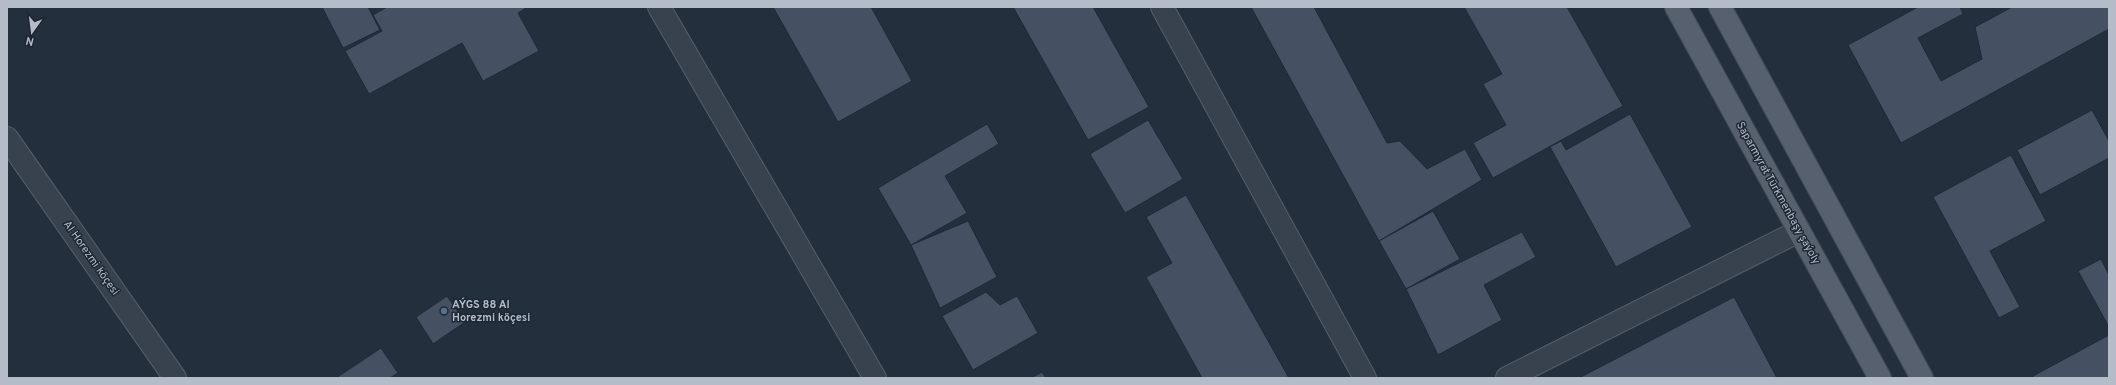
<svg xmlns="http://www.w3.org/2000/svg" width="2116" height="385" font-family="Overpass,sans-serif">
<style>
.building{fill:#455162;stroke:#1f2835}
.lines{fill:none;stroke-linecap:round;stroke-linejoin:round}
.minor-casing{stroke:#565f6c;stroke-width:24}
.major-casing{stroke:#414a57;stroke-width:24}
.minor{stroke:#38414e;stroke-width:22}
.major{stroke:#56606e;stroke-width:22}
.service-dot{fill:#5c6f8a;stroke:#1d2633;stroke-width:1.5}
.labels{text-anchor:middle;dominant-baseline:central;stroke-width:3;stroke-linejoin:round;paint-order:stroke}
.street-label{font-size:11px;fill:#b4bcc9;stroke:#1d2633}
.poi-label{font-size:11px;font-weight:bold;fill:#b4bcc9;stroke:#1d2633;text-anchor:start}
</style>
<rect width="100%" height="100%" fill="#242f3e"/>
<g class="building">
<polygon points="322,7 368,7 380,30 343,48"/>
<polygon points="387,7 528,7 518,13 539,51 483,81 462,43 369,94 345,51 382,31 373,15"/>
<polygon points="773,7 871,7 912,81 838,122"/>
<polygon points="1013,7 1093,7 1149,107 1088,140"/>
<polygon points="1251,7 1314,7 1387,143 1400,141 1427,169 1465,149 1482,180 1379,241"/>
<polygon points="1464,7 1567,7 1623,106 1493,178 1473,143 1506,125 1483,84 1502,74"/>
<polygon points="1918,7 1960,7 1963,14 1918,38 1941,81 1982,59 1975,27 2012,7 2109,7 2109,29 1901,143 1848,45"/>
<polygon points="2092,110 2109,141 2109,158 2040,195 2017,150"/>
<polygon points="1630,114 1692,227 1616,267 1550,147 1561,141 1566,150"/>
<polygon points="1148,120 1183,179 1125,213 1090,154"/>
<polygon points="987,124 999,144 945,176 967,213 911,245 878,188"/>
<polygon points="2011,155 2046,221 1990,251 2020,307 1999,318 1933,197"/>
<polygon points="1186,195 1289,378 1202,378 1146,277 1172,263 1146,217"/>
<polygon points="1433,211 1460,259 1406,289 1379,241"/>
<polygon points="968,221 997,277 940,308 911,245"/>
<polygon points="1522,232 1536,257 1484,285 1502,320 1438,355 1406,289"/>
<polygon points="2101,259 2109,275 2109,327 2078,271"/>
<polygon points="986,292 1000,305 1017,296 1038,333 973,370 942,316"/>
<polygon points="447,296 465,322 433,344 416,317"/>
<polygon points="1734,297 1777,378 1579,378"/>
<polygon points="2109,335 2109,378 2034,378 2033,376"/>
<polygon points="381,348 398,373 390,378 336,378"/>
<polygon points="1042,372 1046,378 1031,378"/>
</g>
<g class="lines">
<defs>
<g id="minor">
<polyline points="659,7 875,378"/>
<polyline points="1162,7 1365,378"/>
<polyline points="7,138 175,378"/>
<polyline points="1507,378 1799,231"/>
</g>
<g id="major">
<polyline points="1676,7 1880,378"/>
<polyline points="1720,7 1922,378"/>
</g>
</defs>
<use href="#minor" class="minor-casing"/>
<use href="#major" class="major-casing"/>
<use href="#minor" class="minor"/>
<use href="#major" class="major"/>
</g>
<circle class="service-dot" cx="444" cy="311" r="4"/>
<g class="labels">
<g class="street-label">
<text transform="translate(1778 193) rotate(61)">Saparmyrat Türkmenbaşy şaýoly</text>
<text transform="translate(91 258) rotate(55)">Al Horezmi köçesi</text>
</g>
<g class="poi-label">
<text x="452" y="305">AÝGS 88 Al<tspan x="452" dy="13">Horezmi köçesi</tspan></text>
</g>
</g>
<rect width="2116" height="385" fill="none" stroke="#b4bcc9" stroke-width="16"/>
<g transform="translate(32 32) rotate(194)" stroke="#1d2633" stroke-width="3" paint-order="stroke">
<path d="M0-3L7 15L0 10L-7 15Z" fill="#b4bcc9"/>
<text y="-6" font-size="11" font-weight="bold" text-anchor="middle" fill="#b4bcc9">N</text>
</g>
</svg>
